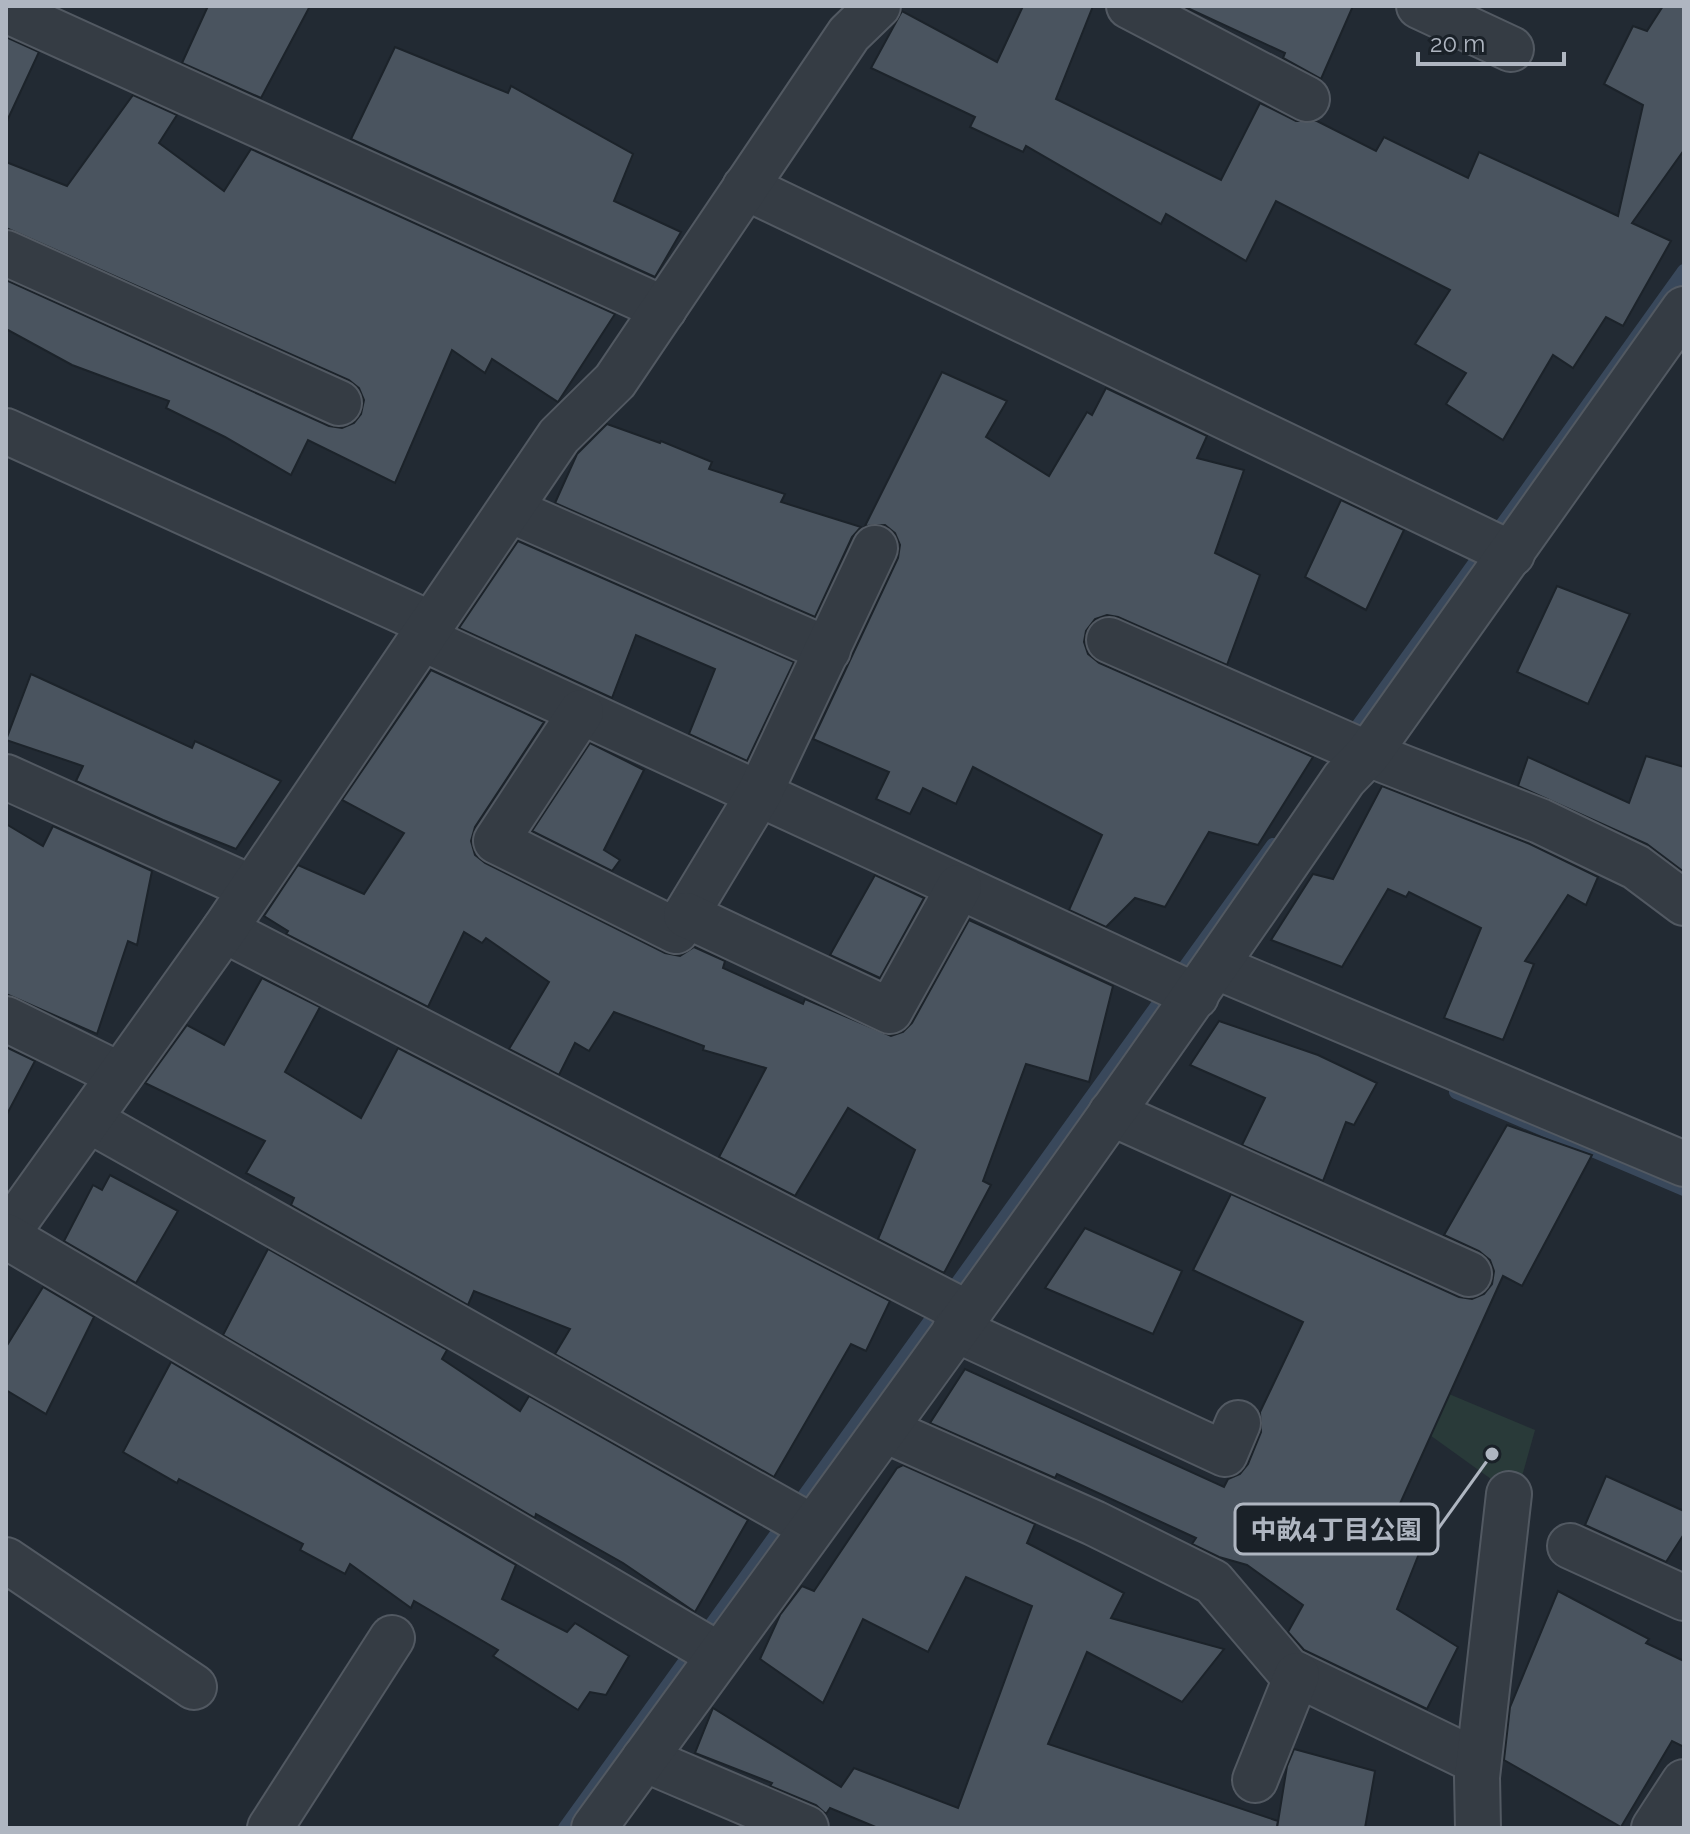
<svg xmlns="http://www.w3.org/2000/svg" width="1690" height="1834" font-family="Raleway,'Noto Sans JP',sans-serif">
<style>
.green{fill:#293a39}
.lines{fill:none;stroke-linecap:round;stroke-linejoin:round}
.stream{stroke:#39485b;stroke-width:14}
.building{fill:#4a545f;stroke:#1c232a;stroke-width:2}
.minor-casing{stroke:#525962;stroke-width:48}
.minor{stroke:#353c44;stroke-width:44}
.leader{fill:none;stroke:#afb6c1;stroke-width:3}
.callout-dot{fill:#afb6c1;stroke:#1a2128;stroke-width:3}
.callout{fill:#1a2128;stroke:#afb6c1;stroke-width:3}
.callout-label{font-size:26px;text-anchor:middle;font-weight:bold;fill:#afb6c1}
</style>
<rect width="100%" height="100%" fill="#222a33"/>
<polygon class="green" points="1425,1384 1535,1430 1519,1487 1491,1479 1409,1420"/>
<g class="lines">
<g class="stream">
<polyline points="1348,740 1684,271"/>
<polyline points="1456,1092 1684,1189"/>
<polyline points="565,1828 1273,845"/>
</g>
</g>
<g class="building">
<polygon points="208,6 310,6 261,98 182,63"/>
<polygon points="1023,6 1093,6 1056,99 1221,180 1260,103 1296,121 1317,121 1376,151 1384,137 1468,178 1479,152 1618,216 1643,105 1604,84 1633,26 1647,31 1663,6 1684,6 1684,150 1632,223 1671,241 1623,326 1606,317 1573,368 1553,355 1503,440 1446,404 1466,373 1415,344 1450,290 1276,201 1246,261 1166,214 1161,224 1026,146 1023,152 970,127 975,117 871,68 902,11 997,62"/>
<polygon points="1183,6 1353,6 1321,79 1283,58 1285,53"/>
<polygon points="6,37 39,52 6,123"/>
<polygon points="395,47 508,93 511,86 633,154 614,201 681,232 655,277 351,139"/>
<polygon points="133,95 177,115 159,143 224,191 251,149 615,314 558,402 492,359 485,373 452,350 395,483 308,440 291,475 225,437 166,408 169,401 72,365 6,329 6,280 329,426 342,428 354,423 361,414 364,400 359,388 349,380 6,228 6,162 67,186"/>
<polygon points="942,372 1007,401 986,437 1049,476 1087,412 1092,415 1106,388 1207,436 1197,458 1244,470 1215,553 1260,575 1227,665 1118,617 1107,615 1095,619 1086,631 1084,642 1088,654 1099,663 1313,757 1258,845 1209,832 1165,907 1135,898 1106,927 1069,910 1102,835 973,767 956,804 923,788 910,814 876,799 889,772 813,739 898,558 900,545 895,533 885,525 865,526"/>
<polygon points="607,424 660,443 661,441 712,462 709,469 785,494 781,502 861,527 852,537 815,617 555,503 577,454"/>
<polygon points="1341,500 1404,530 1366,610 1305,577"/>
<polygon points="518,541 794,662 747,761 689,734 715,669 636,635 612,698 459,628"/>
<polygon points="1557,586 1630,614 1588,704 1517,672"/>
<polygon points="431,670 544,722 475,827 471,841 475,855 485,863 665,953 680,956 694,947 725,961 723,968 803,1004 805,999 891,1036 903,1032 912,1023 969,920 1113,986 1089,1082 1026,1064 983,1181 991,1185 944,1273 878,1239 915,1150 848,1108 795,1196 719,1157 766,1068 703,1050 704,1046 614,1012 589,1051 575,1043 559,1075 509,1049 549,982 486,938 482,943 464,932 428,1007 286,934 288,931 264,916 298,865 364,894 404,833 342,800"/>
<polygon points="31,674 192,748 195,741 281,781 236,849 163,820 76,781 83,766 6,740"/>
<polygon points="590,743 644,770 604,850 620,860 612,871 532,831"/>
<polygon points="1646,756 1684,767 1684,872 1647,844 1518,786 1528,757 1629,803"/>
<polygon points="1382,786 1530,844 1598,877 1586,905 1568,895 1525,961 1534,964 1503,1040 1444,1018 1481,928 1409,892 1406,897 1388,889 1342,967 1271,940 1313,874 1333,879"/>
<polygon points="6,824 43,846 53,826 152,871 137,945 128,941 97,1034 6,994"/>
<polygon points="875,875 924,898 880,978 830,955"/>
<polygon points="262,978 320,1007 285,1072 361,1118 398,1048 890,1301 866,1351 851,1344 774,1477 555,1354 570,1329 474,1291 468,1305 291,1205 294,1198 246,1173 265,1141 145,1083 187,1025 224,1045"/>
<polygon points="1219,1021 1318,1055 1377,1083 1354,1125 1346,1122 1323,1181 1242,1145 1265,1098 1190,1065"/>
<polygon points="6,1047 35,1061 6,1116"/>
<polygon points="1507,1125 1592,1155 1522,1286 1503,1276 1398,1508 1419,1519 1404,1544 1420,1551 1397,1609 1458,1647 1427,1709 1304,1650 1288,1632 1303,1605 1247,1565 1219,1557 1192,1544 1196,1538 1057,1474 1055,1478 930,1423 965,1369 1224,1487 1228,1479 1240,1474 1248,1464 1261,1432 1260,1412 1303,1322 1193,1270 1231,1194 1459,1297 1472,1299 1484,1294 1492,1284 1494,1271 1490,1260 1479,1251 1444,1235"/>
<polygon points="110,1175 178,1211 136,1283 64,1241 93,1185 102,1190"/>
<polygon points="1085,1228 1182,1271 1153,1334 1045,1288"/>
<polygon points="268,1249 447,1350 442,1359 520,1411 529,1396 748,1520 695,1612 623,1563 536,1514 535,1518 223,1335"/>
<polygon points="43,1287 94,1317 46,1414 6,1390 6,1347"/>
<polygon points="171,1362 516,1565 502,1599 567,1632 575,1623 629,1656 606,1695 590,1692 578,1710 493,1656 498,1650 414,1601 411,1608 350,1564 345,1574 300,1550 303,1544 179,1479 177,1483 123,1452"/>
<polygon points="903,1465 1035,1524 1027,1543 1124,1593 1111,1618 1224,1649 1182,1702 1087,1652 1048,1744 1278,1821 1277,1828 878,1828 830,1808 826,1814 816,1805 770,1786 772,1783 695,1753 713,1708 841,1787 854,1768 958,1808 1032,1606 966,1577 928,1652 863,1619 823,1703 760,1659 780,1615 802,1586 814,1591 897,1468"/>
<polygon points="1606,1476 1684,1511 1684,1534 1666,1562 1585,1525"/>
<polygon points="1558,1591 1649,1639 1646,1643 1684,1661 1684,1747 1672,1741 1621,1827 1504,1760 1510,1707"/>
<polygon points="1294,1749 1375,1771 1365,1828 1277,1828 1287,1766"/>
</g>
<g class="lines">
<defs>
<g id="minor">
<polyline points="1129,6 1307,99"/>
<polyline points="1419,6 1511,49"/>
<polyline points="6,10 664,309"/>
<polyline points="745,187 1512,554"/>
<polyline points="6,253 339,403"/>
<polyline points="6,431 431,624"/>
<polyline points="510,510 828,650"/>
<polyline points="422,638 1196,996"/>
<polyline points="1109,640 1368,754 1540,821 1636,867 1684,903"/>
<polyline points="581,712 496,841 676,931 759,794 875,548"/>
<polyline points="6,777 252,888"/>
<polyline points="686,915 890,1011 959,887"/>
<polyline points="224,930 967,1313"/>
<polyline points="1217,967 1684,1164"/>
<polyline points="6,1019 120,1075"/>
<polyline points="1111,1113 1469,1274"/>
<polyline points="89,1120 812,1527"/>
<polyline points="6,1235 224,930 559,436 615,381 849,34 878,6"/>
<polyline points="6,1236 719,1655"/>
<polyline points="955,1329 1225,1454 1238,1423"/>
<polyline points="885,1430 1094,1523 1213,1582 1288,1670 1478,1762"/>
<polyline points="1570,1546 1684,1598"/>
<polyline points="6,1560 194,1687"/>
<polyline points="644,1759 806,1828"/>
<polyline points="1255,1780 1297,1675"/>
<polyline points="270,1828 392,1638"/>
<path d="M594 1828C847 1480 1103 1134 1344 779L1368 754 1684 309"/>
<polyline points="1478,1828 1477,1777 1509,1494"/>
<polyline points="1654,1828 1684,1782"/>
</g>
</defs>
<use href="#minor" class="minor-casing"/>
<use href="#minor" class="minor"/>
</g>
<path class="leader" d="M1492 1454L1438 1529"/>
<circle class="callout-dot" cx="1492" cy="1454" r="8"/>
<rect class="callout" x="1235" y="1504" width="203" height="50" rx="8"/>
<g class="callout-label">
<text x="1336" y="1539">中畝4丁目公園</text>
</g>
<rect width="1690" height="1834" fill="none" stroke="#afb6c1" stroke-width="16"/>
<path d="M1418 52v12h146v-12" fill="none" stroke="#afb6c1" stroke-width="4"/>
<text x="1430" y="52" font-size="24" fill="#afb6c1" stroke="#1a2128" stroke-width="6" paint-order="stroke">20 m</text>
</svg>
